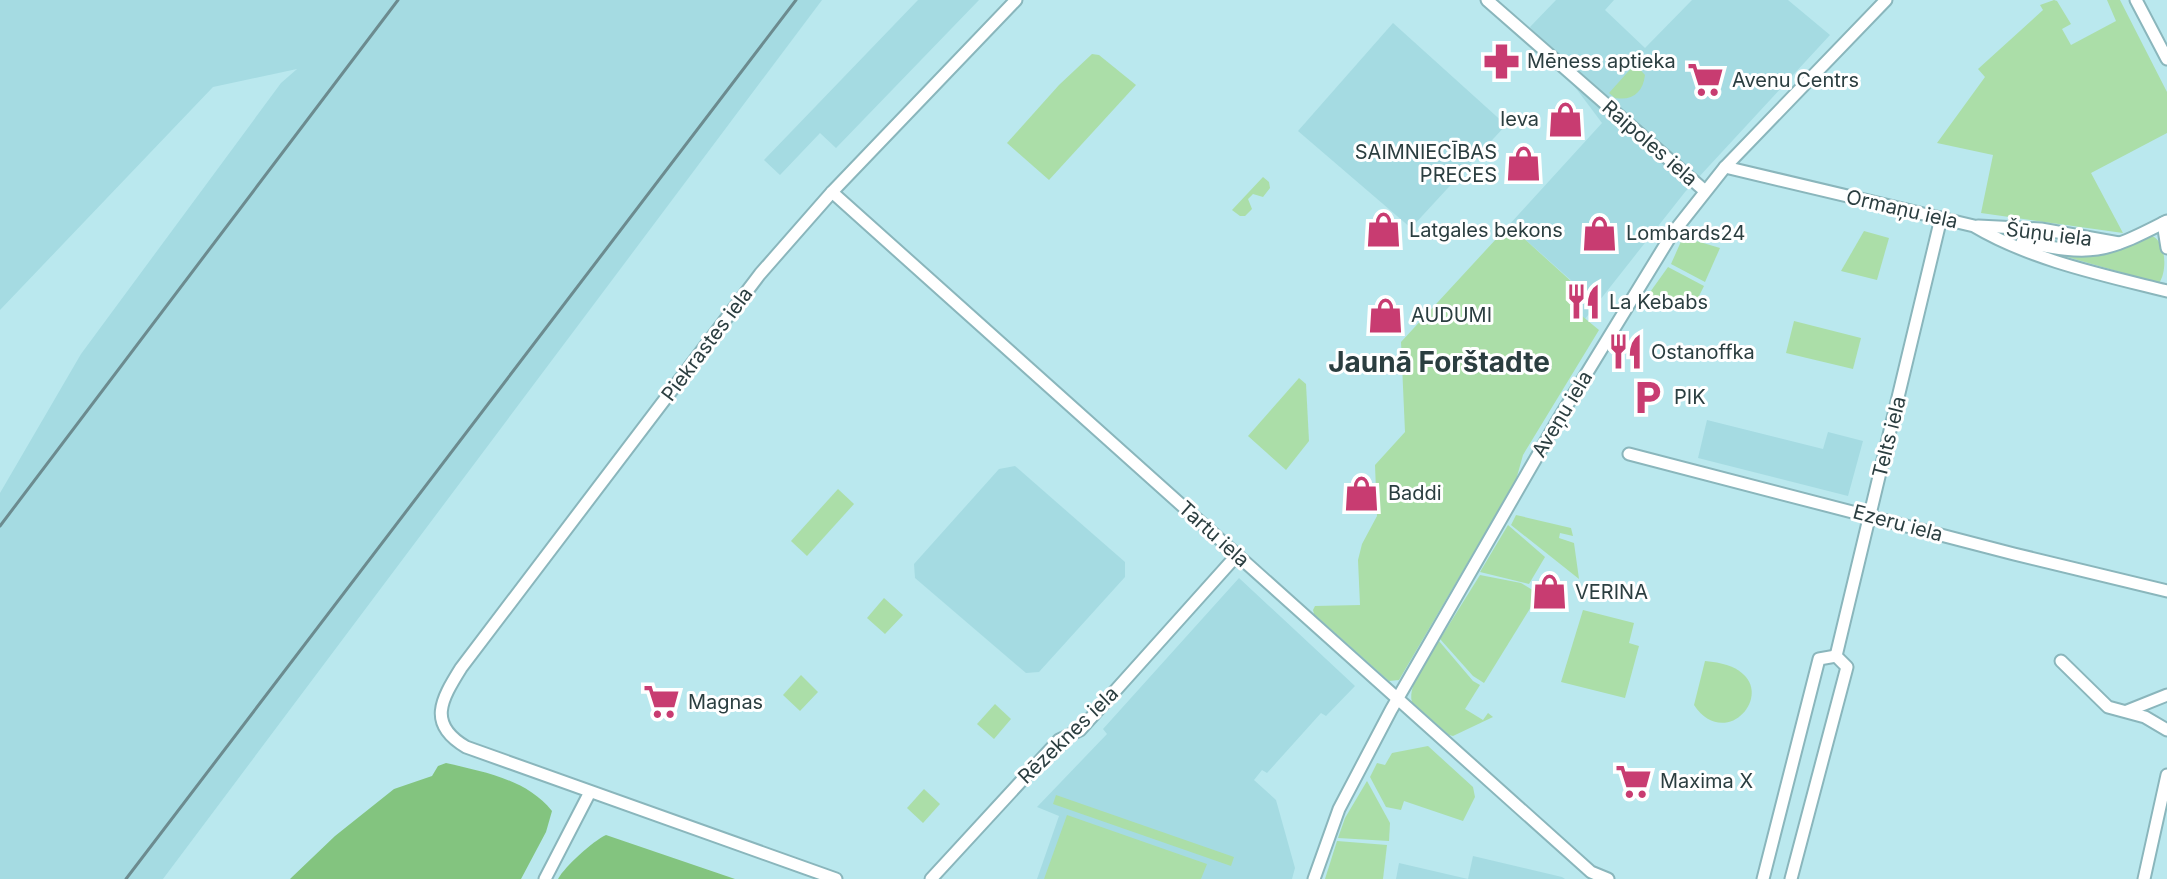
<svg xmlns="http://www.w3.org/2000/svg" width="2167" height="879" font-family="Inter,sans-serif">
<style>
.built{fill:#a5dbe2}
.green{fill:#abdea8}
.forest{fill:#83c47f}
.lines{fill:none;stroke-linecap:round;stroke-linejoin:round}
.minor-casing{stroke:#8ab6bc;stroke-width:15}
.minor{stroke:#fff;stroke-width:11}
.rail{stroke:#6c8b8f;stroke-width:3}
.labels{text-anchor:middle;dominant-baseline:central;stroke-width:6;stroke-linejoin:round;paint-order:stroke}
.poi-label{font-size:20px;fill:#2b3e40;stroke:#fff;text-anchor:start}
.street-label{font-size:20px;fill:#2b3e40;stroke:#fff}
.district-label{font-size:28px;font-weight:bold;fill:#2b3e40;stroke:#fff}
</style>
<rect width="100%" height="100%" fill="#bae8ee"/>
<g class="built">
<polygon points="0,0 822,0 163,879 0,879 0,493 81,354 281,83 297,69 213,87 0,310"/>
<polygon points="918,0 979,0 836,148 820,133 780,175 764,160"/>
<polygon points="1556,0 1614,0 1605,10 1645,48 1692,0 1788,0 1830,35 1685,192 1585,319 1570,306 1583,291 1509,225 1602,123 1530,27"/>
<polygon points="1393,23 1506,125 1411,228 1298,131"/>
<polygon points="1707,420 1823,449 1828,432 1863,441 1848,496 1698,458"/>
<polygon points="1015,466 1125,562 1125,577 1039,672 1026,673 915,578 914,564 999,469"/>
<polygon points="1239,578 1355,686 1326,716 1321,713 1267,773 1262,770 1254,780 1276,800 1295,868 1292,879 1037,879 1059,816 1037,807 1107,734 1103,729"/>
<polygon points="1473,856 1562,877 1565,879 1396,879 1399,863 1468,879"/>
</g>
<g class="green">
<polygon points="2054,0 2057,1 2071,24 2062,29 2071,45 2116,21 2107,0 2120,0 2167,92 2167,133 2091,173 2123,233 1981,213 1993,155 1937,143 1985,77 1978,69 2043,10 2040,5"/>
<polygon points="1092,54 1099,55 1136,85 1049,180 1007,143 1059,85"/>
<path d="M1635 64 1645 75C1643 92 1633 101 1615 98L1609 93Z"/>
<polygon points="1263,177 1269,182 1270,188 1263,197 1253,194 1248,199 1252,209 1245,216 1240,216 1232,210"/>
<polygon points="1509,225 1583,292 1570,306 1599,330 1523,455 1516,480 1399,680 1389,681 1314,614 1313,610 1315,606 1360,605 1358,560 1362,544 1377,516 1375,465 1405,432 1401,342"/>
<polygon points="1864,231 1889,238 1877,280 1841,271"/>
<path d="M2152 236C2167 242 2167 273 2159 283L2067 257 2066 260 2032 248C2079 258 2108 257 2152 236Z"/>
<polygon points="1683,237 1720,248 1705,282 1671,264"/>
<polygon points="1668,267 1704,286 1693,308 1648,295"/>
<polygon points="1794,321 1861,338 1853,369 1786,353"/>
<polygon points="1299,378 1306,384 1309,441 1286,470 1248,436"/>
<polygon points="838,489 854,504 807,556 791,541"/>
<polygon points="1516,515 1571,528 1573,536 1560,533 1559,538 1574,543 1579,579 1511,525"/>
<polygon points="1508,525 1545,557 1529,584 1480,572"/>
<polygon points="1480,575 1521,583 1539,594 1484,683 1473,676 1440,639"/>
<polygon points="884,598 903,615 885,634 867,618"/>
<polygon points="1583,610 1634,623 1629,643 1639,646 1625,698 1561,682"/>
<path d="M1439 641 1473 681 1480 685 1465 709 1483 720 1488 713 1493 717 1453 736 1449 735 1412 702C1407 684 1430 657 1439 641Z"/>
<path d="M1705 661C1797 668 1731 761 1694 705Z"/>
<polygon points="801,675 818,692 800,711 783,695"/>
<polygon points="995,704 1011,719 994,739 977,724"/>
<polygon points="1428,746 1473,787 1475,797 1463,821 1404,801 1401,810 1386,807 1370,777 1377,763 1385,765 1392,753"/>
<polygon points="1367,781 1390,823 1389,841 1338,838 1345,818"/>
<polygon points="924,789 940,804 923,823 907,808"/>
<polygon points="1056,795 1234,857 1231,866 1053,804"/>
<polygon points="1067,815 1207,864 1201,879 1044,879"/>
<polygon points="1337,841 1387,845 1383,879 1325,879"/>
</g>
<g class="forest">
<path d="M446 763C484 772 526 779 552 811L546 832 521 879H290L335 836 394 789 432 776 438 766Z"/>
<path d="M606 835 735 879H558C565 866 593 841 606 835Z"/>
</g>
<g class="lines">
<defs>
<g id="minor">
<polyline points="1487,0 1705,191"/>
<polyline points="2136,0 2167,59"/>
<path d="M1725 167 1974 226C2031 260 2103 275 2167 291"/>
<polyline points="832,192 1591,872 1608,879"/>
<polyline points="2163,223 2167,248"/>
<polyline points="1978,226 2041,229 2119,243"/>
<path d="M2022 242C2093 256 2103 254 2167 221"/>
<polyline points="1629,454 2014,554 2167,591"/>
<polyline points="1836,656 1941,218"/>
<polyline points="2061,661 2108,707 2145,717 2167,730"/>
<polyline points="2127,711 2167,695"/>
<polyline points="545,879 590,792"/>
<path d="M836 879 466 747C427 724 441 700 461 668L760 274 832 192 1016 0"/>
<polyline points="931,879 1059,740 1080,730 1237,555"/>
<polyline points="1314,879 1339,809 1391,710 1558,420 1672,234 1725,167 1886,0"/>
<polyline points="1763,879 1819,659 1836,656"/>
<polyline points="1791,879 1847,667 1836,656"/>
<polyline points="2144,879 2167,775"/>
</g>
</defs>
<use href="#minor" class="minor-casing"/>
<use href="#minor" class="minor"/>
<g class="rail">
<polyline points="0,526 398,0"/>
<polyline points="126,879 796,0"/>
</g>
</g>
<defs>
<symbol id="pharmacy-bare" viewBox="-9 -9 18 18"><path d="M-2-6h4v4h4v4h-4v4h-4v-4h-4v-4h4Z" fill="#c83c71" stroke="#fff" stroke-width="2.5" paint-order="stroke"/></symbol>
<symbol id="supermarket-bare" viewBox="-9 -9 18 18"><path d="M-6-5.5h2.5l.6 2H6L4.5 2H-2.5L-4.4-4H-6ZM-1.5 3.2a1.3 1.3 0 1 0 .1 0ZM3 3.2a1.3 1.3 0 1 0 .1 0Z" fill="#c83c71" stroke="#fff" stroke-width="2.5" paint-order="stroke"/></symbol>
<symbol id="shop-bare" viewBox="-9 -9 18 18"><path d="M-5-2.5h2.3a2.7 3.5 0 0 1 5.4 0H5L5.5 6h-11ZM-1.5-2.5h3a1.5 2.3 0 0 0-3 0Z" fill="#c83c71" stroke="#fff" stroke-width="2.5" paint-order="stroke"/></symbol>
<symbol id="restaurant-bare" viewBox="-9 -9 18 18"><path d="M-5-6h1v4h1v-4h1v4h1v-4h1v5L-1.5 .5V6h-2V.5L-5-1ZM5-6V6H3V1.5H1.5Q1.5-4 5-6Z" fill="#c83c71" stroke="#fff" stroke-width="2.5" paint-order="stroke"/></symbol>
<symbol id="parking-bare" viewBox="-9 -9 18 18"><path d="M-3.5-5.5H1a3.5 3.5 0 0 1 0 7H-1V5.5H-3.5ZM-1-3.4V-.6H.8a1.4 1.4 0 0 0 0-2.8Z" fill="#c83c71" stroke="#fff" stroke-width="2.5" paint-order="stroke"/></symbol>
</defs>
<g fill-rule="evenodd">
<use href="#pharmacy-bare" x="1476" y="36" width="51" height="51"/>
<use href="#supermarket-bare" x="1680" y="54" width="51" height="51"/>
<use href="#shop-bare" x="1540" y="94" width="51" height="51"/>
<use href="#shop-bare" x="1498" y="138" width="51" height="51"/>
<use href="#shop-bare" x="1358" y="204" width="51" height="51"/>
<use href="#shop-bare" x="1574" y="208" width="51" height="51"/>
<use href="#restaurant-bare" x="1558" y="276" width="51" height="51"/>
<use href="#shop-bare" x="1360" y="290" width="51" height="51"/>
<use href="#restaurant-bare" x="1600" y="326" width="51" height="51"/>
<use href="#parking-bare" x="1622" y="372" width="51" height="51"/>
<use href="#shop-bare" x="1336" y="468" width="51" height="51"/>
<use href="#shop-bare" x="1524" y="566" width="51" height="51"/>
<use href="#supermarket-bare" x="636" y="676" width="51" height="51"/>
<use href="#supermarket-bare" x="1608" y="756" width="51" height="51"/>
</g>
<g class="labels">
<g class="poi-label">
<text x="1527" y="61">Mēness aptieka</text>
<text x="1732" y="80">Avenu Centrs</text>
<text x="1539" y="119" text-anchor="end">Ieva</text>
<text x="1497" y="152" text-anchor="end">SAIMNIECĪBAS<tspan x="1497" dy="23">PRECES</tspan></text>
<text x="1409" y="230">Latgales bekons</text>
<text x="1626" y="233">Lombards24</text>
<text x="1609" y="302">La Kebabs</text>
<text x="1411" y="315">AUDUMI</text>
<text x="1651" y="352">Ostanoffka</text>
<text x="1674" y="397">PIK</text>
<text x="1388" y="493">Baddi</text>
<text x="1575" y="592">VERINA</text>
<text x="688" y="702">Magnas</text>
<text x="1660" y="781">Maxima X</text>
</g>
<g class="street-label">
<text transform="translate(1650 143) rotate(41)">Raipoles iela</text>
<text transform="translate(1902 209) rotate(13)">Ormaņu iela</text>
<text transform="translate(2049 234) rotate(7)">Šūņu iela</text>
<text transform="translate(707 344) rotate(-53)">Piekrastes iela</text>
<text transform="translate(1562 414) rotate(-59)">Aveņu iela</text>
<text transform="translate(1889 437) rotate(-76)">Telts iela</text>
<text transform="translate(1898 523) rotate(15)">Ezeru iela</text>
<text transform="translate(1214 534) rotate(42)">Tartu iela</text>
<text transform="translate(1068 735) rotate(-44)">Rēzeknes iela</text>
</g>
<g class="district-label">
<text x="1439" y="362">Jaunā Forštadte</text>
</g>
</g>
</svg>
